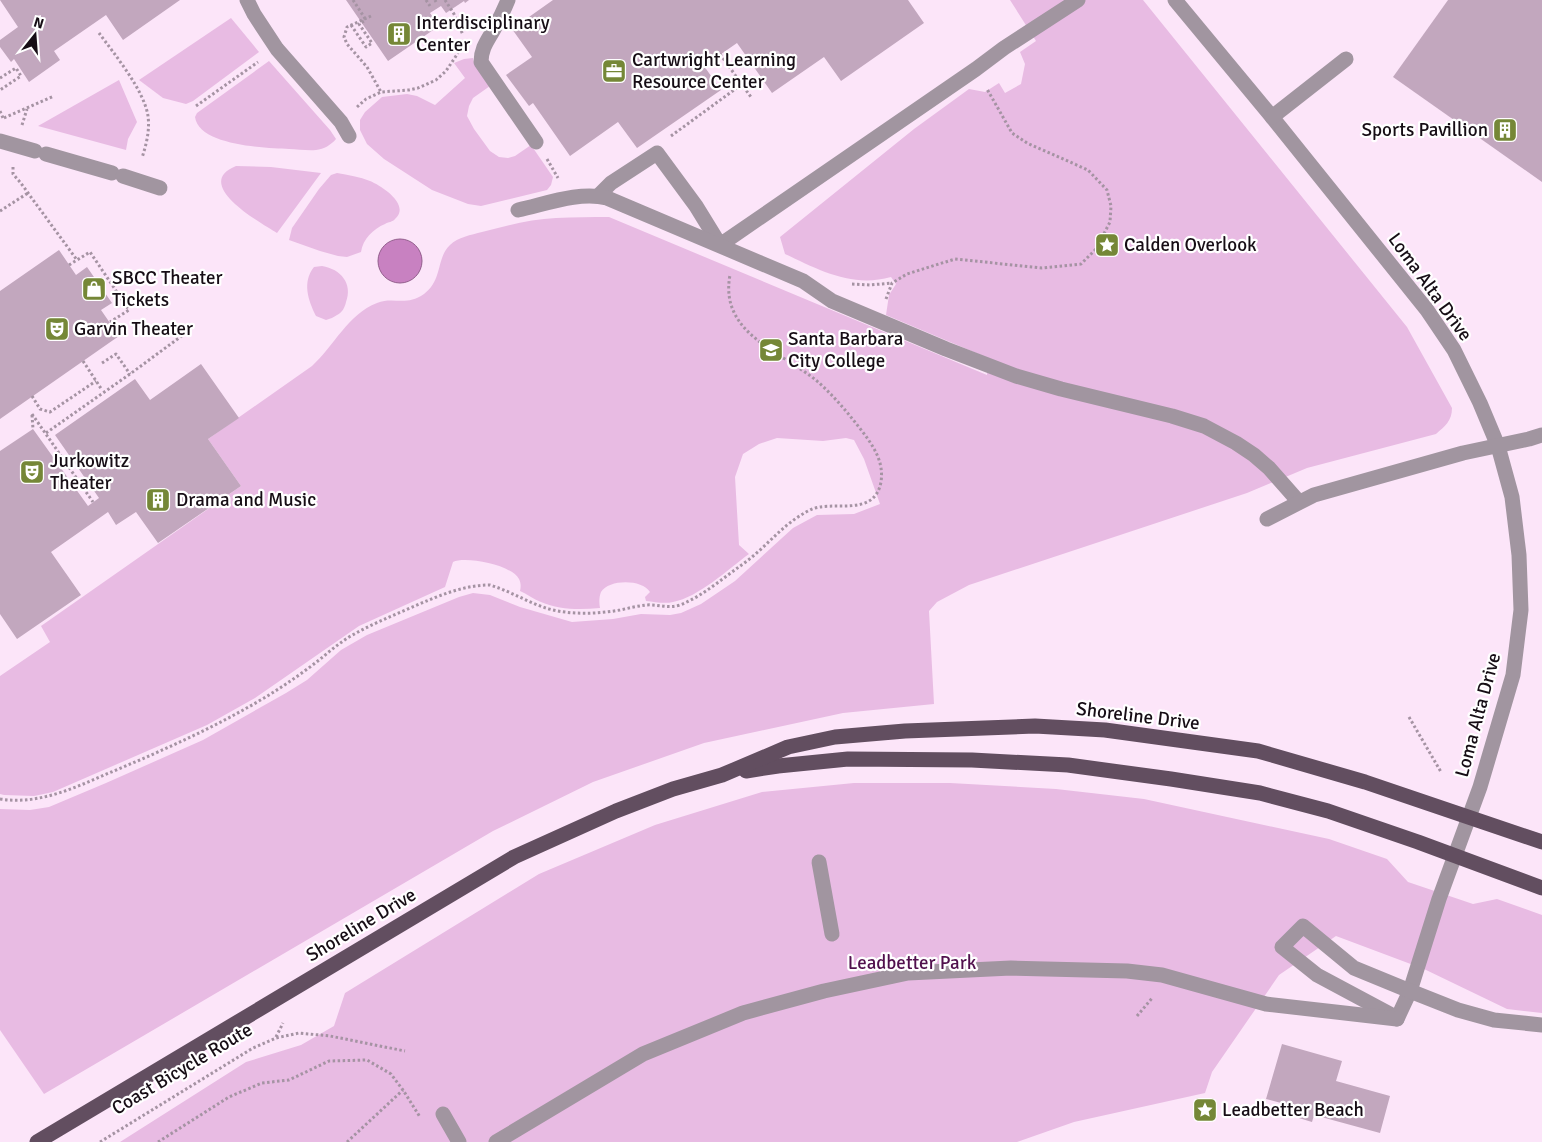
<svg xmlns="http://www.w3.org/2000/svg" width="1542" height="1142" font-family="Signika,sans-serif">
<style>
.green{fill:#e8bbe3}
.water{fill:#c881c1;stroke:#935e8d}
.building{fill:#c2a7be}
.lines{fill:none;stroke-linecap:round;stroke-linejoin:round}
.path{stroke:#a593a3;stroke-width:3;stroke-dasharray:2.5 2.5;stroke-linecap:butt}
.minor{stroke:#a195a0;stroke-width:15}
.major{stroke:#624e60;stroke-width:15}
.labels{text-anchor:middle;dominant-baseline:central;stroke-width:4.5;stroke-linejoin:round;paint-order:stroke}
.poi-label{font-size:19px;fill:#160d15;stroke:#fff;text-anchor:start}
.street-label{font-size:19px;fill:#160d15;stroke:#fff}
.park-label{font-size:19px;fill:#51104d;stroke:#fff}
</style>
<rect width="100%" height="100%" fill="#fce5f9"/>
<g class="green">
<path d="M1010 0H1143L1407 327 1452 408C1452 421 1445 426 1436 434L1307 468 1247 493 969 585 937 602 929 611 934 704 843 713 704 743 593 782 493 831 44 1094 0 1030V809L30 810 49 807 106 783 203 740 286 693 307 680 341 650 367 635 459 597 473 593 490 595 520 607 572 622 613 619 641 614 670 615 681 613 701 604 735 581 793 528 817 515 854 514 880 504 864 459 854 440 846 438 823 441 777 438 759 444 743 454 735 477 739 545 749 554C727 570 699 597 673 602 665 604 655 602 646 601L645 597 650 592C642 579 609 579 601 592 599 597 599 603 600 608 580 610 559 610 541 602 533 599 527 594 520 591 521 587 521 583 519 579 512 565 466 556 453 562L445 587 359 626 255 698 207 725 53 792 34 796 4 795 0 794V676L50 642 41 626 241 486 208 439 312 366C334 346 348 314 377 303 394 296 405 307 424 294 443 280 436 258 450 245 458 237 471 235 482 232 506 226 531 219 556 218 574 217 592 217 609 217L987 375 988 358 886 315 889 295 896 284 891 277C852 288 819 270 785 254L780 237 914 129 969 89 985 92 999 83 1005 93 1021 84 1025 64 1020 52 1036 41Z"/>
<polygon points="231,18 259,52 193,101 186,104 163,98 139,80"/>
<polygon points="473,58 474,63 490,86 473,98 469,106 467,116 474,129 490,151 499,157 508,158 515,156 531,145 553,177 551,185 547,190 481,206 468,204 432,190 384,159 367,144 360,130 360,120 365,112 382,97 407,94 417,96 435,105 465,78 454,63 464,59"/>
<path d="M269 61 330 130 336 139C331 145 324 149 316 150 308 151 297 149 289 149 267 148 199 146 195 117L197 113Z"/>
<polygon points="119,80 137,122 128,139 126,150 38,126"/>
<path d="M236 166 271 167 321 173 277 233C261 223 191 184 236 166Z"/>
<path d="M337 173C348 175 360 177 370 181 382 186 411 205 395 219 393 222 388 222 385 224 373 229 363 239 361 252L347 257 338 256 320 251 289 240 292 228 319 189 331 175Z"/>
<path d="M322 266C341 269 353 284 346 302 345 307 342 313 337 315 334 317 330 319 326 320L316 316C308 300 302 282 314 267Z"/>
<polygon points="854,783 950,783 1056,789 1144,799 1329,839 1387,859 1408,882 1473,904 1497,899 1542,915 1542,1013 1507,1009 1424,969 1336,936 1279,975 1212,1072 1205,1093 1074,1122 1017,1142 120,1142 246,1062 301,1045 334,1026 345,993 539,874 655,825 762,792"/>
</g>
<circle class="water" cx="400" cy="261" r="22"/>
<g class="building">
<polygon points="0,0 180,0 123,40 106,15 54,51 60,60 29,82 14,59 11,62 0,47 0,40 18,27"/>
<polygon points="346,0 469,0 465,3 464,1 446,13 441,6 430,13 439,26 388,61"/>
<polygon points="553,0 908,0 924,23 841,81 824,57 772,93 737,43 704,66 721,90 637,148 618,122 570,156 533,103 529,106 506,75 532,57 512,29"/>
<polygon points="1448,0 1542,0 1542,182 1393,77"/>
<polygon points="59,250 76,275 87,267 112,303 101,310 119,336 0,419 0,291"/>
<polygon points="201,364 239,418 208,439 241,486 158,543 136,512 116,525 108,512 51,552 81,595 17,639 0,614 0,451 33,429 88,506 99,498 55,435 135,379 150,400"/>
<polygon points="1282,1044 1342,1061 1336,1081 1390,1096 1380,1133 1314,1115 1312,1122 1279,1112 1281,1103 1266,1099"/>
</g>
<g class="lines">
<g class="path">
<polyline points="353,0 366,20"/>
<polyline points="426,0 430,6"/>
<polyline points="435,0 436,2"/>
<polyline points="445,0 454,14 463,35"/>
<polyline points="371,16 347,27 344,37 347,44 367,67 381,92"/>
<polyline points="351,25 366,47 372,43 359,24 364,21"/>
<path d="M99 33C115 55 144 90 148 116 150 131 146 145 142 158"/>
<polyline points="720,54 751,97"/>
<polyline points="0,78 16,68 21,76 0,90"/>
<polyline points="196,106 258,62"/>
<polyline points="357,107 366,99 381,92 409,90 418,88 436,80 446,71 458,53"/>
<polyline points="0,111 3,118 4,119"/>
<polyline points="4,118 54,96"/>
<polyline points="22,125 27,109"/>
<polyline points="671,136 749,79"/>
<polyline points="547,159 558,178"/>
<polyline points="13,167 13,174 20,182 77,260 90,252 129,310 110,322"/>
<polyline points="0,211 28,193"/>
<polyline points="69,265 77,260"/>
<polyline points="852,284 870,285 892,283"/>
<polyline points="886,299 892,283 907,274 955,259 1042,268 1081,264 1096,249 1110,222 1111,206 1107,190 1088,170 1027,143 1012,133 987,89"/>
<polyline points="83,361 102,390"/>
<polyline points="102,363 116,354 130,374"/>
<polyline points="32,396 40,409 50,412 96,381"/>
<polyline points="32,414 93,502"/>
<polyline points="32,415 33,429"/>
<polyline points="46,433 130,374 187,332"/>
<polyline points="1409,717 1441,772"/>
<path d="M0 799C39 805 74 788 109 773 164 750 218 726 269 695 288 683 307 670 324 656 332 649 340 643 349 637 368 626 389 617 410 608 436 597 462 585 490 585 510 591 529 603 549 609 572 615 597 614 620 610 629 608 638 606 646 605 658 604 668 609 680 605 703 596 723 578 743 564 768 546 782 524 810 510 831 499 874 519 881 482 884 462 874 447 862 431 848 413 834 396 817 381 780 351 719 333 730 275"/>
<polyline points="1137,1016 1153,997"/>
<polyline points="276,1037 283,1023"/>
<polyline points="100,1142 253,1048 276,1038 299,1033 330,1036 405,1051"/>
<polyline points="158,1142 229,1097 262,1083 289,1080 329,1061 367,1060 391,1074 403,1090 420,1117"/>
<polyline points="347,1142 403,1090"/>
</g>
<g class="minor">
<polyline points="247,0 254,14 277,49 341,122 349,136"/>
<path d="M508 0C504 10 499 20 494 29 488 40 481 48 481 62L536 142"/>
<polyline points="1175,0 1272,117 1427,310 1454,350 1480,403 1498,446 1512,497 1519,555 1521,610 1513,675 1480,787 1439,899 1410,991 1397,1019"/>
<polyline points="1272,117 1346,59"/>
<polyline points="0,141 35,151"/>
<polyline points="46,154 112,173"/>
<polyline points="123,176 160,188"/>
<polyline points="598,196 611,183 657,153 696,206 720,245 976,69 1004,48 1078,0"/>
<path d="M518 210C546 204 579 191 607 198L803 281 832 301 946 349 1016 376 1061 389 1172 416 1204 426 1236 443 1254 455 1269 468 1299 502"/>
<polyline points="1267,519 1314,495 1463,453 1529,439 1542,435"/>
<polyline points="819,862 832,934"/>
<polyline points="1390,1014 1317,975 1282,947 1303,926 1354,968 1410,991 1458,1010 1494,1020 1542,1025"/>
<polyline points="443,1114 459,1142"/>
<polyline points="496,1142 643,1054 743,1013 824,991 908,973 1011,968 1127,971 1162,975 1266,1004 1397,1019"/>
</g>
<g class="major">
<polyline points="746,771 778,766 848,759 972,760 1068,765 1171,779 1260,793 1328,811 1418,842 1542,888"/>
<polyline points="37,1142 514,857 616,811 673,789 722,775 788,747 835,737 905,731 1035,726 1105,730 1258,751 1365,782 1542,842"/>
</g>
</g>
<defs>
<symbol id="building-square" viewBox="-11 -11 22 22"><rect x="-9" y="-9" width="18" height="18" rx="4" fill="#758737" stroke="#fff"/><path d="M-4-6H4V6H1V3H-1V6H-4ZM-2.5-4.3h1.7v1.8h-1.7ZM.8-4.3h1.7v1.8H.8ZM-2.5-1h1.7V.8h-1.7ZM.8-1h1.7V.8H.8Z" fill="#fff"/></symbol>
<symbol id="office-square" viewBox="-11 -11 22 22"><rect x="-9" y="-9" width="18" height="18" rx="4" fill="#758737" stroke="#fff"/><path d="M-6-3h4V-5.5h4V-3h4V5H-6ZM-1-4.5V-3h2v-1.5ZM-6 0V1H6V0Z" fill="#fff"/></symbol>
<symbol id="sight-square" viewBox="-11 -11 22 22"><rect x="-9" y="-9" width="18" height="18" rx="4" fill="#758737" stroke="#fff"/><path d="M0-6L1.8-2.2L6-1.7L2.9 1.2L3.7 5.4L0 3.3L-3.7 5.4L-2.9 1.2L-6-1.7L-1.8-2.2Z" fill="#fff"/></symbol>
<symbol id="shop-square" viewBox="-11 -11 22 22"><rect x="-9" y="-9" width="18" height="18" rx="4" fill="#758737" stroke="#fff"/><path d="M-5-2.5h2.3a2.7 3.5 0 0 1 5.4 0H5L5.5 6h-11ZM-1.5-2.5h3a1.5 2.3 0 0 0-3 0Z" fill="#fff"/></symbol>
<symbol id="theatre-square" viewBox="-11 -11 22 22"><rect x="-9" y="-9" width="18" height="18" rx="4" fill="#758737" stroke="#fff"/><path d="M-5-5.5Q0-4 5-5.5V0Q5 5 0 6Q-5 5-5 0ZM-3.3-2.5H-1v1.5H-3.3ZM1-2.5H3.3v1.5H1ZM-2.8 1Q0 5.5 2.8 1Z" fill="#fff"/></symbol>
<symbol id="university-square" viewBox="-11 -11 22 22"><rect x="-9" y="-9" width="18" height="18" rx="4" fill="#758737" stroke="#fff"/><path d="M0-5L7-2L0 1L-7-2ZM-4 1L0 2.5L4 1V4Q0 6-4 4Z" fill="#fff"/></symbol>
</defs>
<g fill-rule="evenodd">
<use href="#building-square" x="385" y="20" width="28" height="28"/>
<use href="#office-square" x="600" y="57" width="28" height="28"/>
<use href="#building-square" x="1491" y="116" width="28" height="28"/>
<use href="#sight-square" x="1093" y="231" width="28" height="28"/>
<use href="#shop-square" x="80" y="275" width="28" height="28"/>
<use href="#theatre-square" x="43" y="315" width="28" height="28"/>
<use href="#university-square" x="757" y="336" width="28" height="28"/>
<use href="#theatre-square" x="18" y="458" width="28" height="28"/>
<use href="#building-square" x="144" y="486" width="28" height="28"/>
<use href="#sight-square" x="1191" y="1096" width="28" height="28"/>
</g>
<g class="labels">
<g class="poi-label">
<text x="416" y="23">Interdisciplinary<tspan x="416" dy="22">Center</tspan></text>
<text x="632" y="60">Cartwright Learning<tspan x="632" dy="22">Resource Center</tspan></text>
<text x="1488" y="130" text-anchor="end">Sports Pavillion</text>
<text x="1124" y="245">Calden Overlook</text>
<text x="112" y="278">SBCC Theater<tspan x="112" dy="22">Tickets</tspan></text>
<text x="74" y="329">Garvin Theater</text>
<text x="788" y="339">Santa Barbara<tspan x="788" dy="22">City College</tspan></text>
<text x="50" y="461">Jurkowitz<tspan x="50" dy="22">Theater</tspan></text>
<text x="176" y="500">Drama and Music</text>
<text x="1222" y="1110">Leadbetter Beach</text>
</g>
<g class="street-label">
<text transform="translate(1430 287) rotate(54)">Loma Alta Drive</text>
<text transform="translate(1478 715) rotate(-75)">Loma Alta Drive</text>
<text transform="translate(1138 716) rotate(7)">Shoreline Drive</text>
<text transform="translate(361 925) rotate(-31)">Shoreline Drive</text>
<text transform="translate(182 1069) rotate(-31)">Coast Bicycle Route</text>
</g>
<g class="park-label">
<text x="912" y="963">Leadbetter Park</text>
</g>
</g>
<g transform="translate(35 35) rotate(17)" stroke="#ffffff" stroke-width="4" paint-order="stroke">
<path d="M0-4L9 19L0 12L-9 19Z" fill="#160d15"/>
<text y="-8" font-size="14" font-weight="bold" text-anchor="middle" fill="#160d15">N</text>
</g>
</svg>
